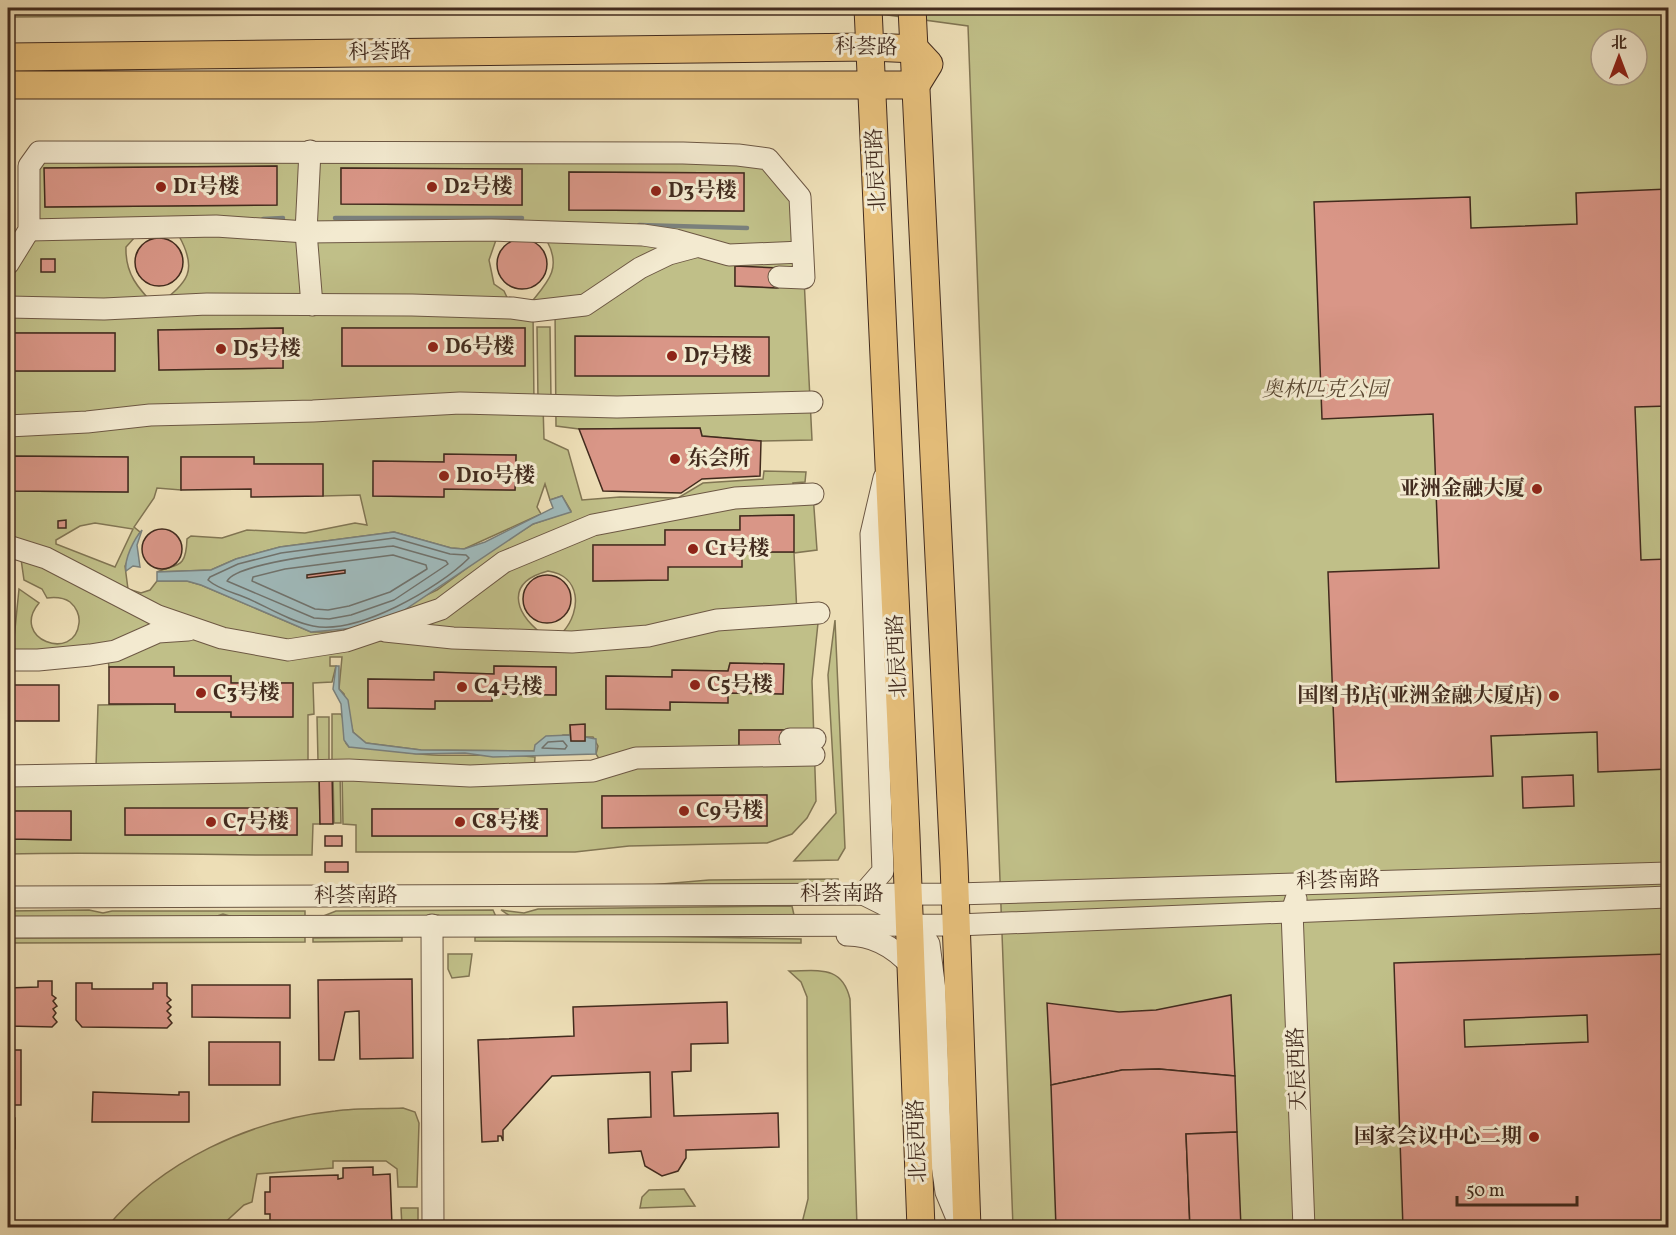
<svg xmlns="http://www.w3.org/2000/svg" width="1676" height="1235" font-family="Vollkorn,'Noto Serif SC',serif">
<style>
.green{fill:#c0bf88;stroke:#817553;stroke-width:1.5;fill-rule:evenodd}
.water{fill:#9fb9ba;stroke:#7a807c;stroke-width:1.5}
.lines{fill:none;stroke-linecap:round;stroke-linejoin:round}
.shore{stroke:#70726c;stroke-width:1.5}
.stream{stroke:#7a807c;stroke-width:4.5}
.building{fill:#d99687;stroke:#422b1e;stroke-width:1.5;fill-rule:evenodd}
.minor-casing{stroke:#6d5844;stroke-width:23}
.major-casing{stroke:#422b1e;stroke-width:29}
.minor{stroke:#f3ead0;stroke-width:21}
.major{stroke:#e6bf7b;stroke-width:27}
.poi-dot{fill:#8f2418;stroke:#f3ead0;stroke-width:2}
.labels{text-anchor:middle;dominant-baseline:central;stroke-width:6;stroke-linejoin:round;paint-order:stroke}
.street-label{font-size:21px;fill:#422b1e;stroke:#f3ead0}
.poi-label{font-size:21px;font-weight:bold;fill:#422b1e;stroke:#f3ead0;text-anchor:start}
.park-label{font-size:21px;font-style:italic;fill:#5b4933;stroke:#f3ead0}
</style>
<rect width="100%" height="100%" fill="#eddeb6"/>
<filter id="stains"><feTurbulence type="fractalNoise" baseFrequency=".00333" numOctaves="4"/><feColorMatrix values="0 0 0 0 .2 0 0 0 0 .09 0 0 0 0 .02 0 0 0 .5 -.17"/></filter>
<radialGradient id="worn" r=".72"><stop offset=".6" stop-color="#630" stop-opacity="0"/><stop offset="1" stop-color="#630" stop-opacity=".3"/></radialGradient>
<g class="green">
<polygon points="8,8 592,8 592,13 8,17"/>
<polygon points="631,8 827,8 827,13 631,14"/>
<path d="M836 8H1668V1227H1013L968 26ZM1601 39H1637V75H1601Z"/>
<path d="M39 152 768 159 800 197 812 440 761 441 702 436 700 428 579 429 556 426 555 309 533 312 534 405H543L544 439 568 450 582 500 620 497 678 498 703 483 763 479 764 471 806 472 805 482 793 483 795 495 813 494 817 550 794 553 797 614 818 623 812 681 816 801 807 818 792 834 767 843 629 846 575 852H356V825L343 824 342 771 332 763V714H341C348 725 339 738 349 747 377 747 405 754 433 755 466 756 501 754 535 757L534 773 604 767 596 754 598 746 593 737H585V725H570V735H563L536 751 421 750 366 743 353 732 344 694 339 689 342 657H330V666H336L332 682 313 683 314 714 308 715V765L96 767 98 705 175 704V712H231V717H292L293 683H231V676H174V667H109L107 652 8 660V639H14L19 589 39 603C9 639 75 663 79 623 80 615 76 607 70 602 63 597 55 597 47 598L42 589 24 580 21 559 8 546V491L128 492V457L8 456V415H11V401H8V371H114L115 333H8V264L20 248ZM276 166V205L45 207V168ZM341 168 522 169V205L342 204ZM569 172 744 173 743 211 569 210ZM143 228 179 236C200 274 185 283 156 307 138 288 125 274 126 247ZM497 237 547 241C564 272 543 286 526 309L512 308 504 291 494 284 489 260ZM735 266 777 288 735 286ZM283 328V368L159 370 158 330ZM342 328H525V365L342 366ZM444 455H516L515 490 444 489 443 497 373 496 374 461 444 462ZM181 457H254V464H322L323 496 360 495 367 525 355 523 305 533 247 530 222 538 191 536 187 539C186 571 176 563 157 572L211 570 236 559 280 547 394 532 451 548 464 549 541 514 537 507 545 484 550 500 562 496 571 511 533 524 493 549 437 590 355 628 330 632H311L201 585 187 581H157L150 590 141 593 128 589 125 566 140 532 134 527 154 498 157 488 181 490ZM793 515V552H742L668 567 667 580 593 581V545H665V530H740V516ZM95 523 133 529 115 567 56 544V540L80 526ZM548 571C581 576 582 610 563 632L542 634C513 611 506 582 548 571ZM730 663 783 664V694L728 693 670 702V710L606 709V676L672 677 673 670 728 671ZM494 666 556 667V695L492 694V701H435L434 709 368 707V679L434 680 435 672 494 674ZM739 730H790L739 747ZM766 795 767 826 602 827V796ZM372 809H547V835L372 836Z"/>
<polygon points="537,327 550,327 551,400 538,400"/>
<polygon points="835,620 845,848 838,860 794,861 836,813 828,675"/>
<polygon points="317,717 329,717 329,760 318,761"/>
<path d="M319 772 320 824H313L312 855C211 856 109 851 8 854V839L71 840V812L8 811V776ZM125 809H297V835H126Z"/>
<polygon points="333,773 340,773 341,823 334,823"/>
<polygon points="838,879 838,885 638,886 709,880"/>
<polygon points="792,906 794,915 513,918 501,910 524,913 538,909"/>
<polygon points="89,910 103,913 112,911 305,911 305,921 233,917 223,914 211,918 8,920 8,911"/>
<polygon points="493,910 497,919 449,919 438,915 427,918 321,917 336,911"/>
<polygon points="600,935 801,939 801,943 475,941 475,937"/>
<polygon points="305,937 305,942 8,943 8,938"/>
<polygon points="402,937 402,941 313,942 313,938"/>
<polygon points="448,954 472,954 469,976 452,978 448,969"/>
<path d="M789 971C819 971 842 965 850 999L857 1227H801L808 1199 807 997 801 982Z"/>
<path d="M403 1108 415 1112 419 1123 417 1187H398L397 1169 386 1161H333V1168L257 1174 252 1202 244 1205 220 1227H107C162 1161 250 1120 335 1111 357 1108 381 1109 403 1108Z"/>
<polygon points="684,1189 695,1206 640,1208 642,1197 649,1190"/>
<polygon points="401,1208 418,1208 418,1227 402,1227"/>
</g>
<g class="water">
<polygon points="562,496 571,512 533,524 400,613 355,628 311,632 201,585 187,581 157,581 157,572 211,570 236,559 280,547 394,532 451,548 464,549 485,542 553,508 550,500"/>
<path d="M142 530 137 545 140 567 133 566 126 571C124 559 134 539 142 530Z"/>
<polygon points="336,666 339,666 339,689 348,700 353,732 366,743 421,750 534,751 535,745 546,736 570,735 571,741 585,741 585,737 596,739 596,754 493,757 465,753 416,754 349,747 344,740 341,704 333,689"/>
</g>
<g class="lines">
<g class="shore">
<path d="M394 538 450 554 466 555 469 558C438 589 357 635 313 626 292 622 269 608 249 599 236 593 219 590 208 580L210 577 238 564 281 553Z"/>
<path d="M393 546 446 561 448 564 394 600 351 615 329 619 314 618 227 581C239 560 365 549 393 546Z"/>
<polygon points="393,555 426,565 427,569 390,592 349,606 328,610 315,609 252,581 253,577 285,569"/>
<polygon points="563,741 567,746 565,749 542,748 548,742"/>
</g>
<g class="stream">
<polyline points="335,218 522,218"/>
<polyline points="263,219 283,218"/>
<polyline points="639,225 747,228"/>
</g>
</g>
<g class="building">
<polygon points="277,166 277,205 45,207 44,168"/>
<polygon points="341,168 522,169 522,205 341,204"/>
<polygon points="569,172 744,173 744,211 569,210"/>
<polygon points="1668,189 1668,406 1635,407 1641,560 1668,559 1668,769 1598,772 1597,732 1491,736 1493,776 1336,782 1328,572 1439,568 1433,414 1322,419 1314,202 1470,197 1471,228 1577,224 1576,193"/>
<circle cx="159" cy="262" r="24"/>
<circle cx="522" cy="264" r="25"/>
<rect x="41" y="259" width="14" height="13"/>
<polygon points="735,266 778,268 778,288 735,286"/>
<polygon points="283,328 283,368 159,370 158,330"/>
<rect x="342" y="328" width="183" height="38"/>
<rect x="8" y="333" width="107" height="38"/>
<polygon points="575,336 769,337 769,376 575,376"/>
<polygon points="700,428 702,436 761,441 760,476 702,479 681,493 603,491 579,429"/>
<polygon points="444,454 516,455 515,490 444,489 444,497 373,496 373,461 444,462"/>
<polygon points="8,456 128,457 128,492 8,491"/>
<polygon points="181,457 254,457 254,464 323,464 323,496 251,497 251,489 181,490"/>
<polygon points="794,515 794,552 742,552 742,567 668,567 668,580 593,581 593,545 665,545 665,530 740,530 740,516"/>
<polygon points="66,520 66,528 58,528 58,521"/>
<circle cx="162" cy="549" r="20"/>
<polygon points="345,570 345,573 307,578 307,575"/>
<circle cx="547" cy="599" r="24"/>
<polygon points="730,663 784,664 783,694 728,693 728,703 670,702 670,710 606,709 606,676 672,677 672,670 728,671"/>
<polygon points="494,666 556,667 556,695 492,694 492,701 435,701 435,709 368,708 368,679 434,680 434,672 494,674"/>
<polygon points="109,667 174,667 174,676 231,676 231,683 293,683 293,717 231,717 231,712 175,712 175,704 109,704"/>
<rect x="8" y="685" width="51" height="36"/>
<polygon points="585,724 585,741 571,741 570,725"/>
<rect x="739" y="730" width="51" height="17"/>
<polygon points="319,771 332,772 333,824 320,824"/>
<polygon points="1573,775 1574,806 1523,808 1522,777"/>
<polygon points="767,795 767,826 602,828 602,796"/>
<rect x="125" y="808" width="172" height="27"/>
<rect x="372" y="809" width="175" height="27"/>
<polygon points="8,811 71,811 71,840 8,839"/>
<rect x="325" y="836" width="17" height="10"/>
<rect x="325" y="862" width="23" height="10"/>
<path d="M1668 954V1228H1403L1394 963ZM1587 1015 1588 1042 1465 1047 1464 1020Z"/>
<polygon points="412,979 413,1058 360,1059 359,1011 345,1012 334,1060 319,1060 318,980"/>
<polygon points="38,981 52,981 52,995 56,998 53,1001 57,1006 53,1009 56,1013 53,1017 57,1022 52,1027 8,1026 8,988 38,987"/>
<polygon points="76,983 92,983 92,989 153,989 153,983 167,983 167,996 171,1000 167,1003 171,1007 167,1011 171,1015 168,1018 172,1023 167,1028 82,1027 76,1020"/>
<polygon points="192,985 290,985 290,1018 192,1017"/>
<polygon points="1231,995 1235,1076 1159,1069 1122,1070 1051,1085 1047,1003 1119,1012 1156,1010"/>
<polygon points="727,1002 728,1043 691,1044 691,1071 672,1072 674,1116 778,1113 779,1147 686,1150 686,1158 678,1171 662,1176 645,1166 641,1151 609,1153 608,1119 651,1117 650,1072 552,1076 503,1130 503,1141 501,1136 498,1136 498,1141 482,1142 478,1040 574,1036 573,1007"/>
<rect x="209" y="1042" width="71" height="43"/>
<rect x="8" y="1050" width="13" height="55"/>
<polygon points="1159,1069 1235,1076 1237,1132 1186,1134 1190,1228 1056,1228 1051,1085 1122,1070"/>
<polygon points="93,1092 179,1095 179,1092 189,1092 189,1122 92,1122"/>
<rect x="8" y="1118" width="7" height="31"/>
<polygon points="1237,1132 1241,1228 1190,1228 1186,1134"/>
<polygon points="373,1167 373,1175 390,1174 392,1225 345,1228 345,1223 341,1223 341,1227 270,1228 270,1214 265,1214 265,1192 270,1192 270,1177 338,1175 338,1179 343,1178 343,1168"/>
<polygon points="59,1225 59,1228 8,1228 8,1227"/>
</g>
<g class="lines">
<defs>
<g id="minor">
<polyline points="310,151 306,232 312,305"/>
<polyline points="29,230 216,226 306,232 491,230 643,235 676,240 729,255 802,252"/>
<polyline points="8,264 29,230 29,166 39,152 683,153 738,155 768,159 800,197 804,278 779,277"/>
<polyline points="8,307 104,309 207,304 412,305 512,308 533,311 585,305 640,268 669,254 695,247"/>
<polyline points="8,426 87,422 150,415 313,411 460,403 617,407 812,402"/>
<polyline points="884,478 871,534 883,871 863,894 885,905 921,931 929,944 935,990 941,1158 946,1192 961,1228"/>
<polyline points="8,546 46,558 158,616 222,638 288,650 346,641 441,609 504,562 593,525 735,498 813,494"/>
<polyline points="385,631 453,638 572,642 648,636 717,620 819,613"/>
<polyline points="8,660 38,660 90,655 115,651 158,632 188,630"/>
<polyline points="790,739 815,739"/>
<polyline points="8,776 349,770 470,776 593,771 636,758 814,755"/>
<polyline points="8,897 956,894 1668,873"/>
<polyline points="1296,899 1292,911 1304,1228"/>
<polyline points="432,925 433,1228"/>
<polyline points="8,927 957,925 1668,897"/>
<path d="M847 935C872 935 894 947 911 966"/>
</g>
<g id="major">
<polyline points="868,8 906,835 921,1228"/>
<polyline points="912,8 954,863 967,1228"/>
<polyline points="8,57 871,47 915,49 929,64 916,85 8,85"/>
</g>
</defs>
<use href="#minor" class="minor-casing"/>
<use href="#major" class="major-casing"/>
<use href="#minor" class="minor"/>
<use href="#major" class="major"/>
</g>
<g class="poi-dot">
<circle cx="161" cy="187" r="6"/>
<circle cx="432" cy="187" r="6"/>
<circle cx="656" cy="191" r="6"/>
<circle cx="433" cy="347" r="6"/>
<circle cx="221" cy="349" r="6"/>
<circle cx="672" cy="356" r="6"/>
<circle cx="675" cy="459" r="6"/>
<circle cx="444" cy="476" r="6"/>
<circle cx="1537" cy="489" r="6"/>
<circle cx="693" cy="549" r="6"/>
<circle cx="695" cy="685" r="6"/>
<circle cx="462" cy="687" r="6"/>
<circle cx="201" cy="693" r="6"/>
<circle cx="1554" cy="696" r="6"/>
<circle cx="684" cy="811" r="6"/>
<circle cx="211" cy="822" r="6"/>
<circle cx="460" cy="822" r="6"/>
<circle cx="1534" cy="1137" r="6"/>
</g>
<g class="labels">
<g class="street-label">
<text transform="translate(866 48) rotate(1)">科荟路</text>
<text transform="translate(380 53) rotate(-1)">科荟路</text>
<text transform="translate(877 170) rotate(-93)">北辰西路</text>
<text transform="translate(898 656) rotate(-93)">北辰西路</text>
<text transform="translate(1338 881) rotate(-2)">科荟南路</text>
<text x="842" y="894">科荟南路</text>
<text x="356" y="896">科荟南路</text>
<text transform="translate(1298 1069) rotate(-92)">天辰西路</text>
<text transform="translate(918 1141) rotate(-92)">北辰西路</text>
</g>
<g class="poi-label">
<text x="173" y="187">D1号楼</text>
<text x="444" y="187">D2号楼</text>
<text x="668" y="191">D3号楼</text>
<text x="445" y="347">D6号楼</text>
<text x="233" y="349">D5号楼</text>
<text x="684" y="356">D7号楼</text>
<text x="687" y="459">东会所</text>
<text x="456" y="476">D10号楼</text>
<text x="1525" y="489" text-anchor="end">亚洲金融大厦</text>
<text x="705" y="549">C1号楼</text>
<text x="707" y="685">C5号楼</text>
<text x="474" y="687">C4号楼</text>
<text x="213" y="693">C3号楼</text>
<text x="1542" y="696" text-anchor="end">国图书店(亚洲金融大厦店)</text>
<text x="696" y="811">C9号楼</text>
<text x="223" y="822">C7号楼</text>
<text x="472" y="822">C8号楼</text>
<text x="1522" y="1137" text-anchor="end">国家会议中心二期</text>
</g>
<g class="park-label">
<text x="1325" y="390">奥林匹克公园</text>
</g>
</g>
<rect width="1676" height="1235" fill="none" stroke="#eddeb6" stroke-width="30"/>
<rect x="9" y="9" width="1658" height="1217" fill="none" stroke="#422b1e" stroke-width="3"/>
<rect x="15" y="15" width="1646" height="1205" fill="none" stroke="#422b1e" stroke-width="1.5"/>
<g transform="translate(1619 57)"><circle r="28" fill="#f3ead0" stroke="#ac9e89" stroke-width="1.5"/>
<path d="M0-4.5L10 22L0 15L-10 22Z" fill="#8f2418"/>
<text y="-9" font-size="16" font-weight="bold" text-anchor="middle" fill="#422b1e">北</text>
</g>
<path d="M1457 1196v9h120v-9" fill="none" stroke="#422b1e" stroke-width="3"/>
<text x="1466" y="1196" font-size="18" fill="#422b1e" stroke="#f3ead0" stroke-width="4.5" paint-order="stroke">50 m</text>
<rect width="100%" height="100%" filter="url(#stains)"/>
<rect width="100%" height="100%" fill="url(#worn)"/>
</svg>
